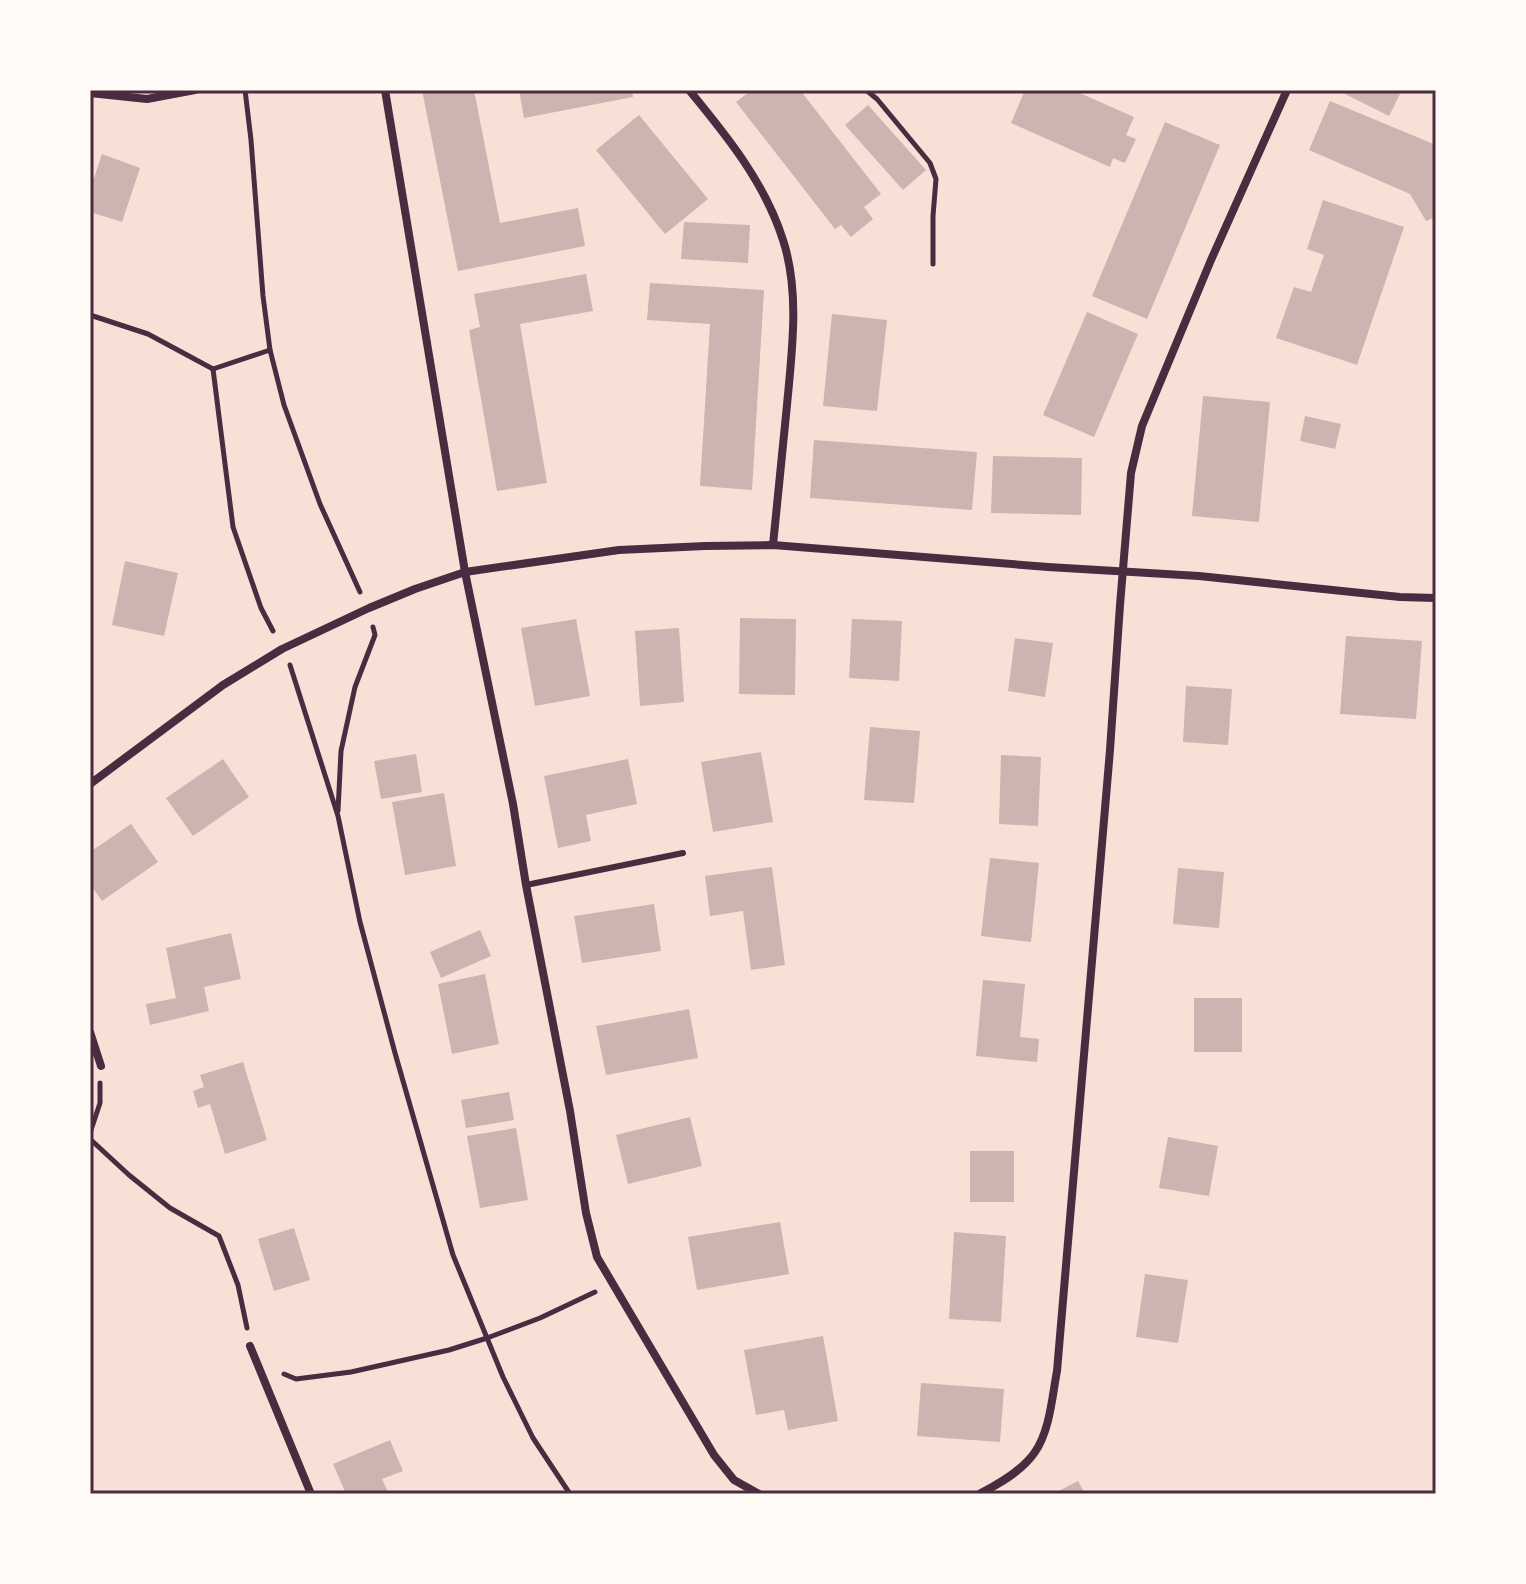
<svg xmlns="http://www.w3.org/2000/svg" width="1526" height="1584" font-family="'Crimson Pro',serif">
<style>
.building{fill:#ccb4b1}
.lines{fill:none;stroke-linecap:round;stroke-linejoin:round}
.path{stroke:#4a2c40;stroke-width:5}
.service{stroke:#4a2c40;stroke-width:6}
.minor{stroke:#4a2c40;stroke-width:8}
.neatline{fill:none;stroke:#4a2c40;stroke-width:3}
</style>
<rect width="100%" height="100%" fill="#f7e1d7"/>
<g class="building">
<polygon points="422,90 474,90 500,223 578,208 585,246 458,271"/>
<polygon points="519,90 632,90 633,97 524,118"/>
<polygon points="752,90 800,90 881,194 864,207 873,219 851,237 841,225 835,229 736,102"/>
<polygon points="1025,90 1073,90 1134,117 1126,135 1136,139 1125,163 1113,158 1110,167 1011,123"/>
<polygon points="1337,90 1402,90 1389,116"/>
<polygon points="1330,101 1436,145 1436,217 1426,221 1410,194 1309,150"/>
<polygon points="868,105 926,170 903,190 845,125"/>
<polygon points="639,115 708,199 665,234 596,150"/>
<polygon points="1165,122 1220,145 1147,319 1092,296"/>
<polygon points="102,154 140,168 122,222 90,212 90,176 94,178"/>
<polygon points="1323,200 1404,227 1357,365 1276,338 1294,287 1311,292 1324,255 1307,249"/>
<polygon points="684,222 750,225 748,263 681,259"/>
<polygon points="586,274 593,311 520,324 547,483 497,491 469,330 480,327 474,294"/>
<polygon points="650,283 764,290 752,490 700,486 710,324 647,320"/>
<polygon points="1087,312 1138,334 1094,437 1043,415"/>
<polygon points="832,314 887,320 877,411 823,406"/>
<polygon points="1203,396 1270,402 1259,522 1192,516"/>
<polygon points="1305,416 1341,424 1335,449 1300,441"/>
<polygon points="814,440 977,452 972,510 810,498"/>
<polygon points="993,456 1082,458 1081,515 991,513"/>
<polygon points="125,561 178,573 164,636 112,625"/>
<polygon points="740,618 796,619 795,695 739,694"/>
<polygon points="576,619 590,696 535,706 521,628"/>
<polygon points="852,619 902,621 899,681 849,678"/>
<polygon points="679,628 684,702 640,706 635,631"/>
<polygon points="1346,636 1422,641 1416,719 1340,714"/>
<polygon points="1015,638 1053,643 1045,697 1008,691"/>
<polygon points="1186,686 1232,689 1228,745 1183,742"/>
<polygon points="870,727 920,731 914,803 864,800"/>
<polygon points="761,752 773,822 713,832 701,762"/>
<polygon points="416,754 422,792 381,799 374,761"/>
<polygon points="1001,755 1041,757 1038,826 999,824"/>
<polygon points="223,759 249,797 193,836 166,798"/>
<polygon points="628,759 637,804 586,815 591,841 558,848 544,776"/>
<polygon points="444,793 456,866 405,875 392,802"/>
<polygon points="131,824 158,862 102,901 90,884 90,852"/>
<polygon points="990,858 1039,863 1031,942 981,936"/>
<polygon points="772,867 785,965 751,970 743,911 710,916 705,876"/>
<polygon points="1178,868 1224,872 1219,928 1173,924"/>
<polygon points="654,904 661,951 582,963 574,916"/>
<polygon points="480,930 491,956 441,978 430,952"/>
<polygon points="231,933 241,979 204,987 209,1011 150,1025 146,1004 176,998 166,948"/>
<polygon points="485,974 499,1044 452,1054 438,984"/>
<polygon points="983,980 1025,984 1020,1037 1039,1039 1037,1062 976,1056"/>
<rect x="1194" y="998" width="48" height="54"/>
<polygon points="689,1009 698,1058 606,1075 596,1026"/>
<polygon points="243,1062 267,1140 225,1154 210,1104 198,1108 193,1091 204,1087 200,1075"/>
<polygon points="509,1092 514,1120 466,1128 461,1100"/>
<polygon points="690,1117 702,1166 628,1184 616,1135"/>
<polygon points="516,1128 528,1200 480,1208 467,1136"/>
<polygon points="1168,1137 1218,1146 1209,1196 1159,1188"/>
<rect x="970" y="1151" width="44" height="51"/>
<polygon points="780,1222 789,1274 697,1290 688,1237"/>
<polygon points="294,1228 310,1280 274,1291 258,1239"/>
<polygon points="954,1232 1006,1236 1001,1322 949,1319"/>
<polygon points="1145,1274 1188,1280 1178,1343 1136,1337"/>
<polygon points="823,1336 838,1421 788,1430 784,1410 756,1415 744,1350"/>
<polygon points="921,1383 1004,1389 1000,1442 917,1436"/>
<polygon points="390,1440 403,1471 382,1479 389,1494 346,1494 333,1464"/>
<polygon points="1078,1481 1085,1494 1053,1494"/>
</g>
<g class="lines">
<g class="path">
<polyline points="245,90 251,140 263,296 270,350 284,405 320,504 360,592"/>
<polyline points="866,90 877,99 930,163 936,179 933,216 933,264"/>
<polyline points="90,315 148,334 213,369 270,350"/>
<polyline points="213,369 233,527 261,608 273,631"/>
<polyline points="290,665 338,816 360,922 395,1053 453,1255 503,1377 533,1438 570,1494"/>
<polyline points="338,811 341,751 355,687 375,635 373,627"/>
<polyline points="90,1133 100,1103 100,1083"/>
<polyline points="90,1139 129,1175 170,1208 219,1236 238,1285 247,1328"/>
<polyline points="284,1374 296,1379 351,1372 449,1350 487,1338 540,1318 595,1292"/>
</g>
<polyline class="service" points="526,885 683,853"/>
<g class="minor">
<polyline points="385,90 465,572 513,804 526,885 570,1111 586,1213 597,1257 714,1455 734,1480 759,1494"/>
<path d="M689 90C727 136 765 183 783 240 800 292 792 351 787 405 782 452 778 498 773 545"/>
<polyline points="90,93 147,99 195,90"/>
<polyline points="90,784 223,685 282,649 369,608 415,589 465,572 619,550 705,546 773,545 1048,567 1199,576 1400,597 1436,598"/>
<polyline points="90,1032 101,1066"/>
<polyline points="250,1346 311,1494"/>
<path d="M979 1494C999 1484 1022 1471 1035 1452 1050 1430 1052 1397 1057 1371L1110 750 1120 605 1131 473 1142 426 1211 260 1287 90"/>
</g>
</g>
<rect width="1526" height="1584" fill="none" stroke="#fffaf5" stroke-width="184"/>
<rect x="92" y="92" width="1342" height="1400" class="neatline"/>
</svg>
